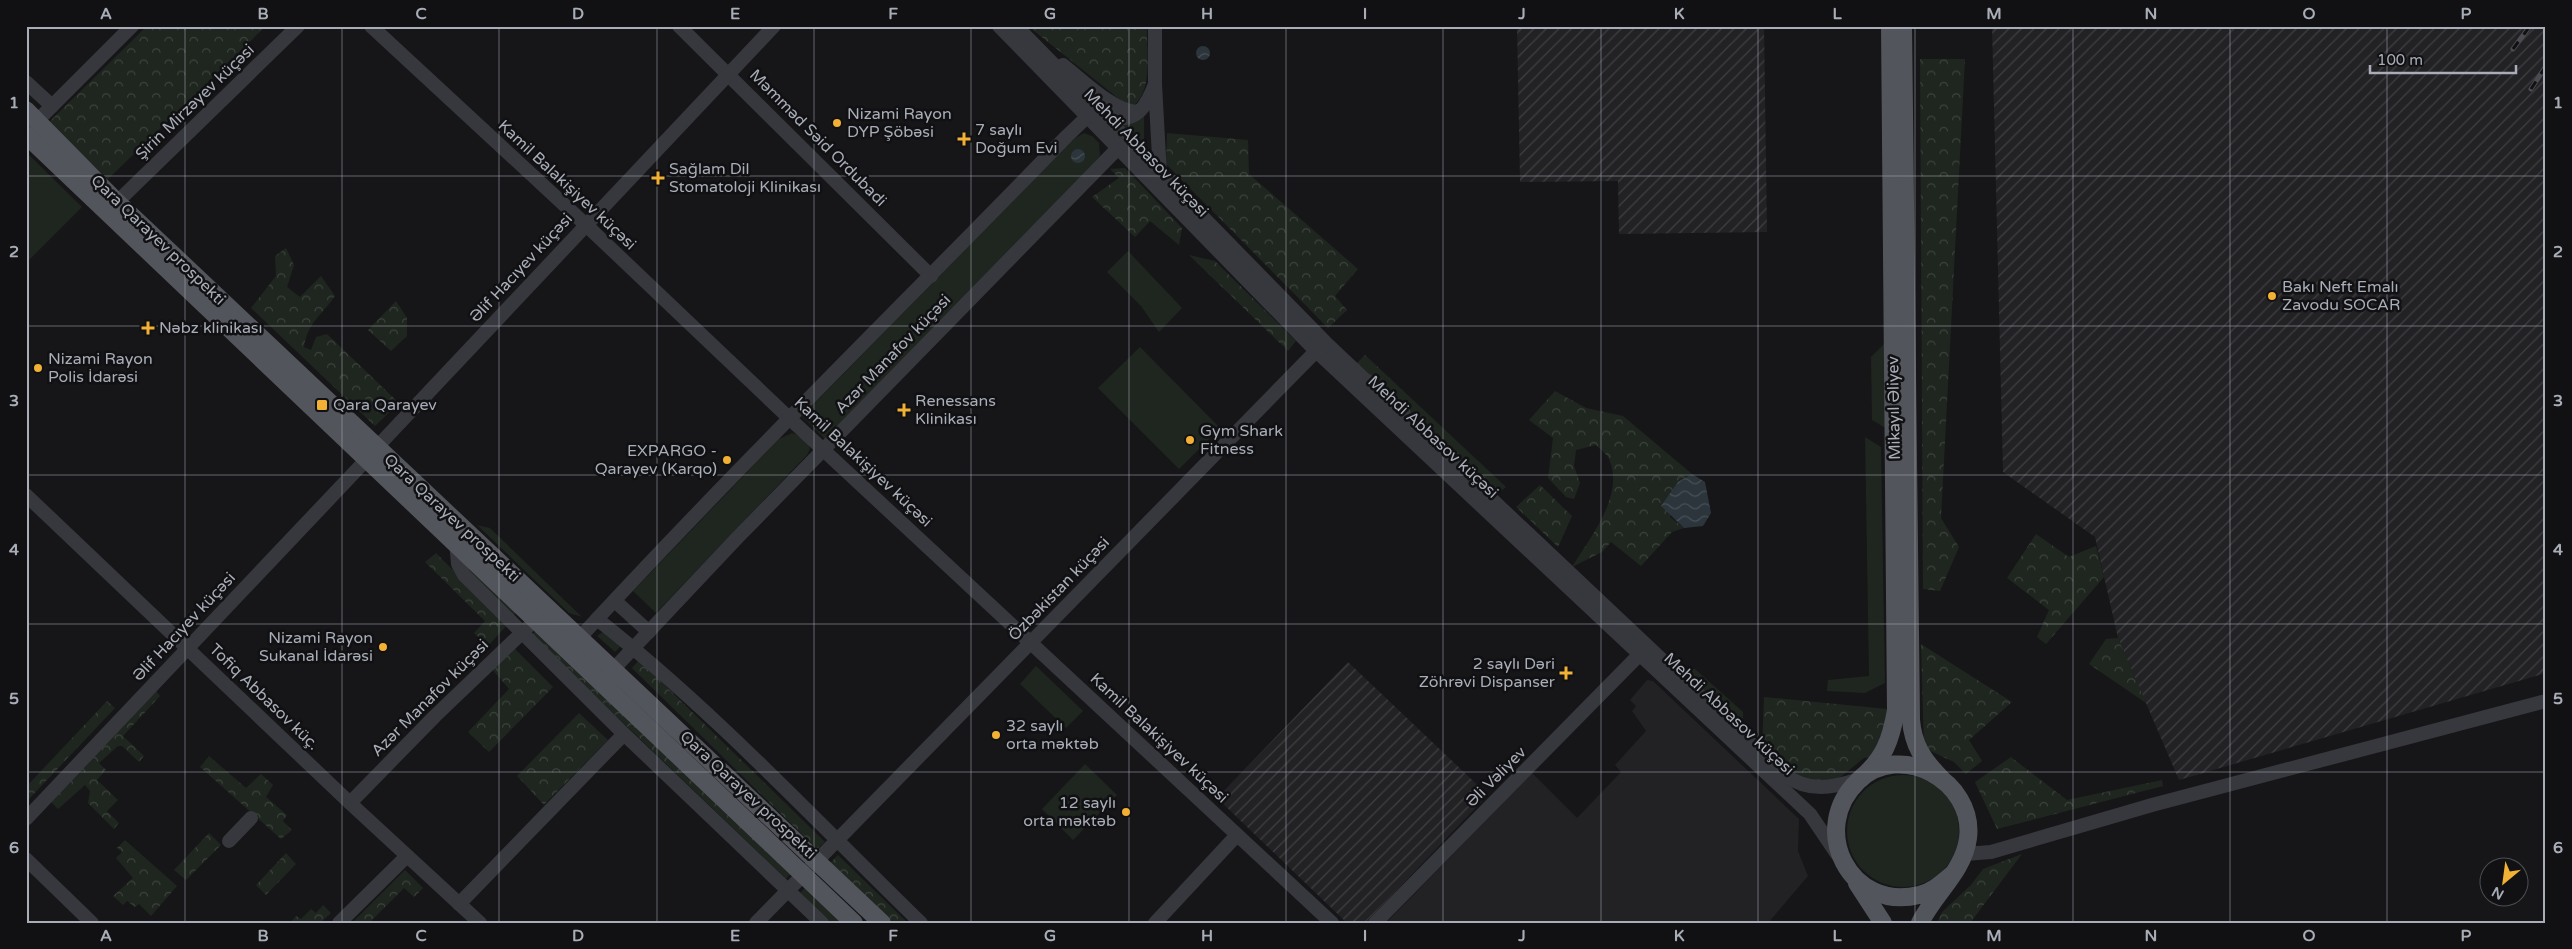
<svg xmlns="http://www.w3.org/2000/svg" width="2572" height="949" font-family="'Varela Round',sans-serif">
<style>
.built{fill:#222225}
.industrial{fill:url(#industrial-furrows)}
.green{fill:#1e261f}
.forest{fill:url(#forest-crowns)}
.water{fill:url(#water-waves)}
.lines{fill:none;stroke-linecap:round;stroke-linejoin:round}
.minor{stroke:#37383d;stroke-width:14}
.major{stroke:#53555c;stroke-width:18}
.rail-casing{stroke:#4a4c52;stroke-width:5}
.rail{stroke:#111113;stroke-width:3;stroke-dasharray:9;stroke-linecap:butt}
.grid{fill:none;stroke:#a8adb8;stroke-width:1;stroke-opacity:0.55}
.poi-dot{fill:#f2b134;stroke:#111113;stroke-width:2}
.labels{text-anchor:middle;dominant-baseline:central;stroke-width:5;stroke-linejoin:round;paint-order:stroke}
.street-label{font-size:16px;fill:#a8adb8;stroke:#111113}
.poi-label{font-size:16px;fill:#a8adb8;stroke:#111113;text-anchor:start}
.neatline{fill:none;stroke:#a8adb8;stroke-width:2}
.grid-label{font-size:16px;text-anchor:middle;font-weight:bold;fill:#a8adb8}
</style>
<defs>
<pattern id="industrial-furrows" width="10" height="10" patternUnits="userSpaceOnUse" patternTransform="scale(1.25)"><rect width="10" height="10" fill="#222225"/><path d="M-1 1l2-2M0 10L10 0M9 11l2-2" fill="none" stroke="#3f3f43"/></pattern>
<pattern id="forest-crowns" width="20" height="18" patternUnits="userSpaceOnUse" patternTransform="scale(1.25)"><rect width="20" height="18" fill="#1e261f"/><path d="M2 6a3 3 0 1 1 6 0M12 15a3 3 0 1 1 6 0" fill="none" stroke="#3c433d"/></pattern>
<pattern id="water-waves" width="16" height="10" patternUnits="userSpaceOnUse" patternTransform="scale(1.25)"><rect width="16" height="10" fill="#2c353c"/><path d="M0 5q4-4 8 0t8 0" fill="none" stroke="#485056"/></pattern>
</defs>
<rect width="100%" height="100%" fill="#161618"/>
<polygon class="built" points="1647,680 1653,681 1799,819 1798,851 1808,876 1768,923 1386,923 1532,773 1577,818 1621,772 1615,765 1646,731 1632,711 1636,706 1630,700"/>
<g class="industrial">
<polygon points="1517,26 1764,26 1767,232 1619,234 1618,181 1520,182"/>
<polygon points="1992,26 2546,26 2546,673 2179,780 2118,638 2095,537 2003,472"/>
<polygon points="1348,662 1488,795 1365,923 1347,923 1217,798"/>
</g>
<g class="green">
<polygon points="1144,115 1144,154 1115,123"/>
<polygon points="1084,133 1092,136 1099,143 1100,156 1095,162 825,439 802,416 1075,138"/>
<polygon points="26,152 82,207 26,263"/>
<polygon points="1128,251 1182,308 1159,332 1141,306 1107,272"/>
<polygon points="1885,343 1887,429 1872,420 1871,357"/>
<polygon points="1140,347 1220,428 1179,469 1098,388"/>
<path d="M792 433C801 436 807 439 810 449L807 455 656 613 633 591 779 439Z"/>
<polygon points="1865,437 1881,447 1885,683 1865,693 1827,691 1828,680 1869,676"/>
<polygon points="477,525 490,528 582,617 569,613"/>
<polygon points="466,563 517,612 512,617 470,574"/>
<polygon points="604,631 621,646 615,652 597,636"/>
<polygon points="1036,666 1083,711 1066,728 1020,684"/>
<polygon points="1676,667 1695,669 1743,712 1743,730"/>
<polygon points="1085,764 1117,795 1073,840 1042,809"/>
<circle cx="1903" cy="831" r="56"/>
</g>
<g class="forest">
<polygon points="147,26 266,26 108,179 49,122"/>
<path d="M1028 26H1147C1146 50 1154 90 1133 106L1124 103Z"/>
<polygon points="1920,59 1965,59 1941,518 1959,547 1940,591 1923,589"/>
<polygon points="1167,133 1248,140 1249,174 1358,269 1335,296 1347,310 1328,328 1166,164"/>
<polygon points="1125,168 1182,228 1179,245 1150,221 1135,237 1092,197 1119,178 1110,169"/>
<path d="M286 248 294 265 287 287 300 297 321 276 335 296C321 316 308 322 304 347L311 350 316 337 327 334 399 403 375 426 251 308 276 276 275 256Z"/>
<polygon points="1189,255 1215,261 1296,341 1288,351"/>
<polygon points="396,301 407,318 407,336 391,351 368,330"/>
<polygon points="1365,355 1506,487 1496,495 1357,363"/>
<path d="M1555 391 1586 408 1623 416 1692 474 1678 482 1670 517 1684 528 1672 532 1641 566 1611 542 1602 552 1572 567C1590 537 1625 496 1609 459 1607 454 1600 449 1596 445L1576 450 1574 466 1580 483 1574 499 1566 497 1548 478 1553 438 1529 420Z"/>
<polygon points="1540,485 1572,516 1558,547 1516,507"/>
<polygon points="2036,534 2069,557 2096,546 2104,577 2046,644 2037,637 2049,610 2007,578"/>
<polygon points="436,553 507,625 488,646 474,633 485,621 425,562"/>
<polygon points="540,626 794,870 786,879 532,635"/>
<polygon points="2118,638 2146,703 2089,664 2106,639"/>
<polygon points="1921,644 2012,702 1969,740 1982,761 1966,774 1954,762 1924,748"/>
<polygon points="514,648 553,687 489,752 468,732 509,689 492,669"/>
<polygon points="639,660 825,842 817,849 632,668"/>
<polygon points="155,689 160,696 123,736 144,756 139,762 122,746 118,746 99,763 106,770 97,780 118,800 107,811 119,823 114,829 88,803 90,791 85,785 58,809 51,802"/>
<polygon points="1764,697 1887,709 1880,754 1864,758 1833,783 1798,780 1762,750"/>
<polygon points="107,701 115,708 29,799 26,796 26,787"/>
<polygon points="579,713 608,740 544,805 517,776"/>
<polygon points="209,756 246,788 261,774 273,785 266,797 287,815 283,821 292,830 281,839 200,767"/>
<polygon points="2011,757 2067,800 2162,780 2163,786 1997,829 1975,782"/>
<polygon points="209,833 221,845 186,880 174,870"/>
<polygon points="125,840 177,886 151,916 139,904 135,907 127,901 123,905 113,896 133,878 116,858 122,852 117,848"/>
<polygon points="286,853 296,864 266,895 256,885"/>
<polygon points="2022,854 1970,923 1937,923 1942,912 1971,885 1983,869"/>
<polygon points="838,855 908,923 893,923 830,863"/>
<polygon points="405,870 423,888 414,897 404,888 369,923 352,923"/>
<polygon points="806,887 845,923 830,923 799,894"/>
<polygon points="323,905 331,913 320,923 290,923 296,916 301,919 311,909 316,913"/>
</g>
<g class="water">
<circle cx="1203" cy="53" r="7"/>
<circle cx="1078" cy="156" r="7"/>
<polygon points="1692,474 1705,482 1711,513 1703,526 1684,528 1661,506 1678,482"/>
</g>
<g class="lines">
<g class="minor">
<polyline points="371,26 586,225 788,417 1332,923"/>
<polyline points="679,26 931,276"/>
<polyline points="999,26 1316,351 1810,814 1837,854"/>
<path d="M1016 26 1325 342 1783 774C1809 793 1832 788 1860 779"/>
<polyline points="1155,26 1155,84 1160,175"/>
<path d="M1063 65C1080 78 1118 116 1139 111"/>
<polyline points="26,82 52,106"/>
<polyline points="30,128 132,26"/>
<polyline points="110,209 298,26"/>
<polyline points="377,447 774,26"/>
<polyline points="26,495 350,803 480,923"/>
<polyline points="456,541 458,564 464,575 624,734 822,923"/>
<polyline points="615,601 649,632"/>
<path d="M597 619C713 710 815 820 921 923"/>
<path d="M573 645C733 471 902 306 1067 136L1089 115C1097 113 1105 116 1113 118 1138 122 1147 105 1155 84"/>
<polyline points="607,676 737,538 1122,144"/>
<polyline points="350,803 435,716 527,628"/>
<polyline points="26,819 367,459"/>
<polyline points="229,841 251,818"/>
<polyline points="1965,854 1991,852 2152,805 2546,701"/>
<polyline points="26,859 92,923"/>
<polyline points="459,904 624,734"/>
<polyline points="339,923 407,856"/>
<polyline points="756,923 1322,345"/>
<polyline points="1155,923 1237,835"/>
<polyline points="1375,923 1640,654"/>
</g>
<g class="major">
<path d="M1903 26 1911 720C1913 745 1923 760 1941 778"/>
<polyline points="26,110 117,202 882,923"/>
<polyline points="26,135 854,923"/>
<path d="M1860 779C1884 759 1891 740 1896 710L1890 26"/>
<polyline points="1857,883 1883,923"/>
<path d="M1920 923C1934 894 1964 871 1968 838 1975 781 1900 740 1858 781 1808 829 1850 912 1919 895 1933 892 1943 882 1954 873"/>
</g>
<defs>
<g id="rail">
<polyline points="2513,49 2530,26"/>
<polyline points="2531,89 2546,66"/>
</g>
</defs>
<use href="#rail" class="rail-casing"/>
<use href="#rail" class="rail"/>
</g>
<path class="grid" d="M185 26V923M342 26V923M499 26V923M657 26V923M814 26V923M971 26V923M1129 26V923M1286 26V923M1443 26V923M1601 26V923M1758 26V923M1915 26V923M2073 26V923M2230 26V923M2387 26V923M26 176H2546M26 326H2546M26 475H2546M26 624H2546M26 772H2546"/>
<g class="poi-dot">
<circle cx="837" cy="123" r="5"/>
<path d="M961.5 131.5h5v5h5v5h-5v5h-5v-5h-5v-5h5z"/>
<path d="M655.5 170.5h5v5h5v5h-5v5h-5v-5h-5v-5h5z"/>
<circle cx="2272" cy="296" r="5"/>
<path d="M145.5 320.5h5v5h5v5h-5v5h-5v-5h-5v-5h5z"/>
<circle cx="38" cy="368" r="5"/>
<rect x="316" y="399" width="12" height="12" rx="2.5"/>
<path d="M901.5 402.5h5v5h5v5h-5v5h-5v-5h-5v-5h5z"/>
<circle cx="1190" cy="440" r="5"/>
<circle cx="727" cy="460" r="5"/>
<circle cx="383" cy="647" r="5"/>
<path d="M1563.5 665.5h5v5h5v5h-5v5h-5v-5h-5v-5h5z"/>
<circle cx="996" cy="735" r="5"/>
<circle cx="1126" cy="812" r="5"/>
</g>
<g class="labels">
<g class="street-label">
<text transform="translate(195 102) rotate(-44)">Şirin Mirzəyev küçəsi</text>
<text transform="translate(818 138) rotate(45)">Məmməd Səid Ordubadi</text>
<text transform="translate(1146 153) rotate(46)">Mehdi Abbasov küçəsi</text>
<text transform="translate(567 185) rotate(43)">Kamil Balakişiyev küçəsi</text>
<text transform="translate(158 240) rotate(44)">Qara Qarayev prospekti</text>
<text transform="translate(521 268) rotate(-47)">Əlif Hacıyev küçəsi</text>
<text transform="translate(893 354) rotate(-46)">Azər Manafov küçəsi</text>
<text transform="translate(1894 408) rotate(-91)">Mikayıl Əliyev</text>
<text transform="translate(1433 437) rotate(43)">Mehdi Abbasov küçəsi</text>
<text transform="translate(863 462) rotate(43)">Kamil Balakişiyev küçəsi</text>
<text transform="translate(452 518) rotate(43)">Qara Qarayev prospekti</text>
<text transform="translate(1059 589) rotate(-46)">Özbəkistan küçəsi</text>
<text transform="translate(184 627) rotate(-47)">Əlif Hacıyev küçəsi</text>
<text transform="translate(264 697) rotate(44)">Tofiq Abbasov küç.</text>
<text transform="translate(430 698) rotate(-45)">Azər Manafov küçəsi</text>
<text transform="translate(1729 714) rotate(43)">Mehdi Abbasov küçəsi</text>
<text transform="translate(1159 738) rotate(43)">Kamil Balakişiyev küçəsi</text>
<text transform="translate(1496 777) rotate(-45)">Əli Vəliyev</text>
<text transform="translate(748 795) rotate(43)">Qara Qarayev prospekti</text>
</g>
<g class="poi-label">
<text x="847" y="114">Nizami Rayon<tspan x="847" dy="18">DYP Şöbəsi</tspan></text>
<text x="975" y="130">7 saylı<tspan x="975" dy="18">Doğum Evi</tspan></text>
<text x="669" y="169">Sağlam Dil<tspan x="669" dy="18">Stomatoloji Klinikası</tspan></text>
<text x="2282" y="287">Bakı Neft Emalı<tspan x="2282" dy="18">Zavodu SOCAR</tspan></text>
<text x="159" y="328">Nəbz klinikası</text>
<text x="48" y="359">Nizami Rayon<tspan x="48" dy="18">Polis İdarəsi</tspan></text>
<text x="915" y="401">Renessans<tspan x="915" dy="18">Klinikası</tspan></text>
<text x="333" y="405">Qara Qarayev</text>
<text x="1200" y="431">Gym Shark<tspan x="1200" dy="18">Fitness</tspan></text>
<text x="717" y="451" text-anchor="end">EXPARGO -<tspan x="717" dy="18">Qarayev (Karqo)</tspan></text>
<text x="373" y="638" text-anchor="end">Nizami Rayon<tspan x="373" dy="18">Sukanal İdarəsi</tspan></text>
<text x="1555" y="664" text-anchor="end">2 saylı Dəri<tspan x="1555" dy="18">Zöhrəvi Dispanser</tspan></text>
<text x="1006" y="726">32 saylı<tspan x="1006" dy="18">orta məktəb</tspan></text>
<text x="1116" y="803" text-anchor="end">12 saylı<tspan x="1116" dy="18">orta məktəb</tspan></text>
</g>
</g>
<rect width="2572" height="949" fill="none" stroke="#111113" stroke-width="55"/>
<g transform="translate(2504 882) rotate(209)"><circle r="24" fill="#111113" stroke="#4d4f55"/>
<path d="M0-4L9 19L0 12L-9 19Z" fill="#f2b134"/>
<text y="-8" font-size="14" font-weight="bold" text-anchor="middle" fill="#a8adb8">N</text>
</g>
<path d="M2370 65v8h146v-8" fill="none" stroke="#a8adb8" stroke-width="2.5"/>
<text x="2377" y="65" font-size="15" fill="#a8adb8" stroke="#111113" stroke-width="4" paint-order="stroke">100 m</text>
<rect x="28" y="28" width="2516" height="894" class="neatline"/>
<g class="grid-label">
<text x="106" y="19">A</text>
<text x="263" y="19">B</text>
<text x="421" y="19">C</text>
<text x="578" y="19">D</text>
<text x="735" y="19">E</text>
<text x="893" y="19">F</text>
<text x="1050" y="19">G</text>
<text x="1207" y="19">H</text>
<text x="1365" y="19">I</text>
<text x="1522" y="19">J</text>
<text x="1679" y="19">K</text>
<text x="1837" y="19">L</text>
<text x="1994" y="19">M</text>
<text x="2151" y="19">N</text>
<text x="2309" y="19">O</text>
<text x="2466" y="19">P</text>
<text x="14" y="108">1</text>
<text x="2558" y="108">1</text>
<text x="14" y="257">2</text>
<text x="2558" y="257">2</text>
<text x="14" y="406">3</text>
<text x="2558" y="406">3</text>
<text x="14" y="555">4</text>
<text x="2558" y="555">4</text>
<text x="14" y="704">5</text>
<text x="2558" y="704">5</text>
<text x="14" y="853">6</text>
<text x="2558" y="853">6</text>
<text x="106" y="941">A</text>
<text x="263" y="941">B</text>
<text x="421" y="941">C</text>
<text x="578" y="941">D</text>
<text x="735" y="941">E</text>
<text x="893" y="941">F</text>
<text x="1050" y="941">G</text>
<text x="1207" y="941">H</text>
<text x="1365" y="941">I</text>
<text x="1522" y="941">J</text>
<text x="1679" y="941">K</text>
<text x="1837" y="941">L</text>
<text x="1994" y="941">M</text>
<text x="2151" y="941">N</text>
<text x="2309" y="941">O</text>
<text x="2466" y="941">P</text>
</g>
</svg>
